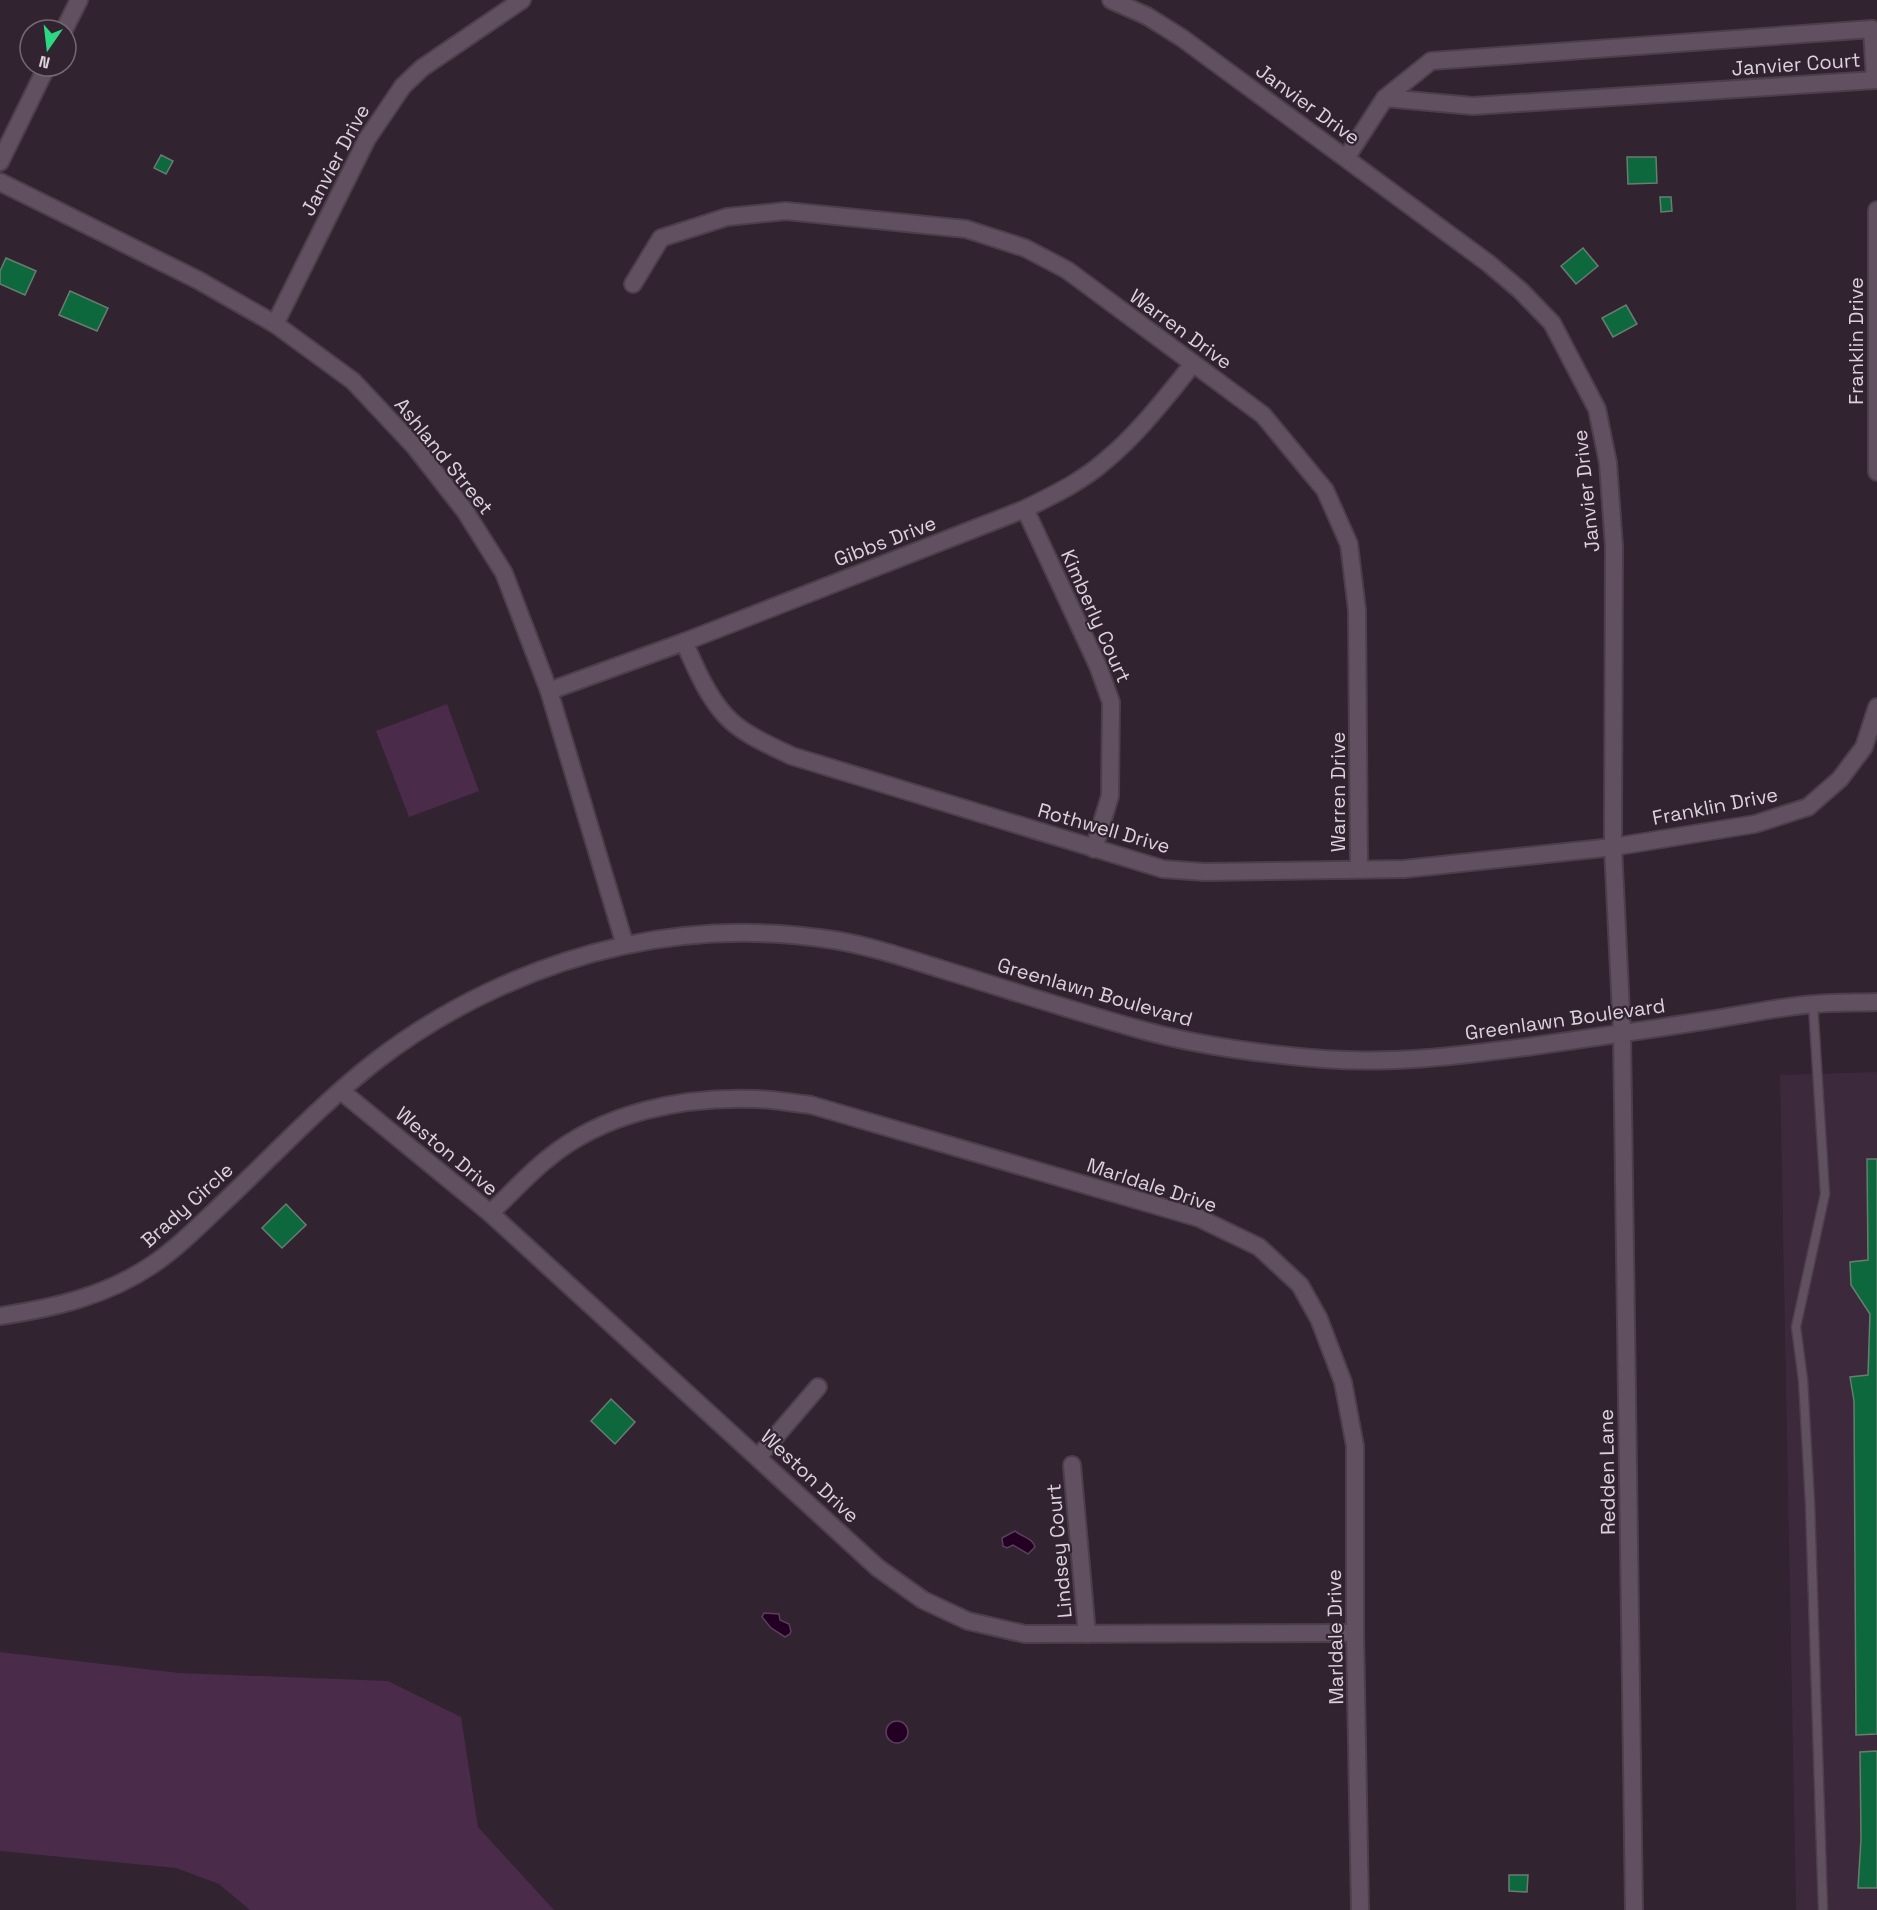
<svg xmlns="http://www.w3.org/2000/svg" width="1877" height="1910" font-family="'Space Grotesk',sans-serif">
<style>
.built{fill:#3c293b}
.green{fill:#4b2b4a}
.water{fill:#230023;stroke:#5a3f5a;stroke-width:1.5}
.building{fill:#0d693d;stroke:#687d6f;stroke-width:1.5}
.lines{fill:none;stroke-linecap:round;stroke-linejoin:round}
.lane-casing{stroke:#4c3f4b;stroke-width:11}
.street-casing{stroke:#4c3f4b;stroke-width:20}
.lane{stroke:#615160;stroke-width:8}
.street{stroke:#615160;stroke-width:16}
.labels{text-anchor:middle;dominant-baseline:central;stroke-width:4.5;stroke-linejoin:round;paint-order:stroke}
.street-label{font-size:20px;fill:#dcd2db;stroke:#312330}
</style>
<rect width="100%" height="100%" fill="#312330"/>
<polygon class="built" points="1877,1072 1877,1910 1796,1910 1780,1075"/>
<g class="green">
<polygon points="447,704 479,791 409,817 376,731"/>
<polygon points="0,1652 179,1673 388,1681 461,1717 478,1827 554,1910 250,1910 219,1884 176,1868 0,1851"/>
</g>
<g class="water">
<path d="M1015 1531C1022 1537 1033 1538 1035 1547L1028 1554 1013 1545 1007 1548 1003 1546 1002 1538Z"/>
<polygon points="764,1613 779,1614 780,1620 789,1624 791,1631 790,1634 785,1637 771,1628 762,1617"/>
<circle cx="897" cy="1732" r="11"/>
</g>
<g class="building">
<polygon points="161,155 173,161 166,174 154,168"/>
<polygon points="1627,157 1656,157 1657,183 1628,184"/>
<polygon points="1660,197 1671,197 1672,211 1661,212"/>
<polygon points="1583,248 1598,266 1576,284 1561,266"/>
<polygon points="6,258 36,271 25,295 0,284 0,271"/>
<polygon points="70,291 108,308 97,331 59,315"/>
<polygon points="1626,305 1637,324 1613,337 1602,318"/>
<polygon points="1867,1159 1877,1159 1877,1734 1856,1735 1854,1401 1850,1377 1868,1375 1870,1314 1851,1285 1850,1262 1868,1260"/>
<polygon points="286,1204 306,1225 282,1248 262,1228"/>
<polygon points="611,1399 635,1422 615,1444 591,1421"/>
<polygon points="1877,1751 1877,1888 1858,1888 1861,1839 1860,1752"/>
<polygon points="1509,1875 1528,1875 1527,1892 1509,1891"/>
</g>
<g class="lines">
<defs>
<polyline id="lane" points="1813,1004 1825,1194 1796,1327 1803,1380 1810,1503 1823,1910"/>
<g id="street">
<polyline points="1111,0 1147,16 1182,38 1488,263 1520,290 1552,323 1597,409 1608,463 1614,547 1613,847 1622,1033 1634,1910"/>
<polyline points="64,30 79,0"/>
<polyline points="1346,158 1385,98 1431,61 1872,29 1875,80 1473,106 1385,98"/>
<polyline points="0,162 47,66"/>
<polyline points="0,182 198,280 275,324 353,381 415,447 465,511 504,573 549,691 625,945"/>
<polyline points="1877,210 1877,472"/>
<polyline points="633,284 661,238 727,217 786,211 966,229 1025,248 1067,270 1263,415 1325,490 1349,544 1357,610 1359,869"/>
<polyline points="275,324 367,139 403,86 422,68 522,0"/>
<polyline points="1025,509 1098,666 1111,702 1110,796 1094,849"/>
<path d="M684 642C695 666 706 694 725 715 742 734 769 745 792 756L1163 869 1205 872 1404 869 1613 847 1755 824 1808 807 1840 779 1864 747 1877 707"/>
<path d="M549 691 684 642 1025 509C1053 495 1081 482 1105 461 1139 433 1165 398 1193 364"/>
<polyline points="341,1091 490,1213 878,1568 923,1600 968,1621 1025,1634 1355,1633"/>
<path d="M490 1213C509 1196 526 1176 546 1160 603 1112 684 1096 757 1099 775 1100 793 1103 811 1105L1199 1218 1259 1247 1300 1285 1319 1319 1343 1382 1355 1446V1633L1360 1910"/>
<path d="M0 1316C54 1308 106 1296 152 1265 177 1248 199 1226 221 1205 272 1157 321 1104 376 1061 447 1006 535 965 622 946 691 931 764 929 834 940 870 946 906 958 941 969 1006 989 1070 1010 1135 1028 1197 1046 1260 1054 1324 1059 1392 1064 1459 1056 1526 1047 1589 1038 1653 1029 1716 1019 1749 1014 1783 1006 1816 1004 1836 1002 1857 1003 1877 1002"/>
<polyline points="758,1457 818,1387"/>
<polyline points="1072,1465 1087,1634"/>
</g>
</defs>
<use href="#lane" class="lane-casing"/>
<use href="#street" class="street-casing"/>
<use href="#lane" class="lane"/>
<use href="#street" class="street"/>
</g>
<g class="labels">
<g class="street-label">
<text transform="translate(1796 64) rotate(-4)">Janvier Court</text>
<text transform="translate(1308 104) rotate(36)">Janvier Drive</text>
<text transform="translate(335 160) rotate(-62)">Janvier Drive</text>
<text transform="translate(1181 329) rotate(36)">Warren Drive</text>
<text transform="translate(1856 341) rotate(-90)">Franklin Drive</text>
<text transform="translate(444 456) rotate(51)">Ashland Street</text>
<text transform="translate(1586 491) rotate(-96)">Janvier Drive</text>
<text transform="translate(885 541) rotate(-21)">Gibbs Drive</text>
<text transform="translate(1096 616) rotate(66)">Kimberly Court</text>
<text transform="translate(1338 792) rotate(-90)">Warren Drive</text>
<text transform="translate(1715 806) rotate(-11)">Franklin Drive</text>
<text transform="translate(1104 828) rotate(16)">Rothwell Drive</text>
<text transform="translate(1095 992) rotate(16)">Greenlawn Boulevard</text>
<text transform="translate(1565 1019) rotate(-8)">Greenlawn Boulevard</text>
<text transform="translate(447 1151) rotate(40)">Weston Drive</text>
<text transform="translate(1152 1185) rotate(18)">Marldale Drive</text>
<text transform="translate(187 1205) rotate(-42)">Brady Circle</text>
<text transform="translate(1607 1472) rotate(-91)">Redden Lane</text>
<text transform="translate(810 1476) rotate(43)">Weston Drive</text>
<text transform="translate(1059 1551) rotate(-95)">Lindsey Court</text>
<text transform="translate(1335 1637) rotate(-91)">Marldale Drive</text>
</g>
</g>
<g transform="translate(48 48) rotate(194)"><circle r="28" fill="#312330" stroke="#756974" stroke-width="1.5"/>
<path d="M0-4.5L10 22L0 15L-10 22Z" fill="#2dd883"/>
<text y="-9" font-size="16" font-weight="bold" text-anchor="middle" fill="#dcd2db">N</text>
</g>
</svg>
